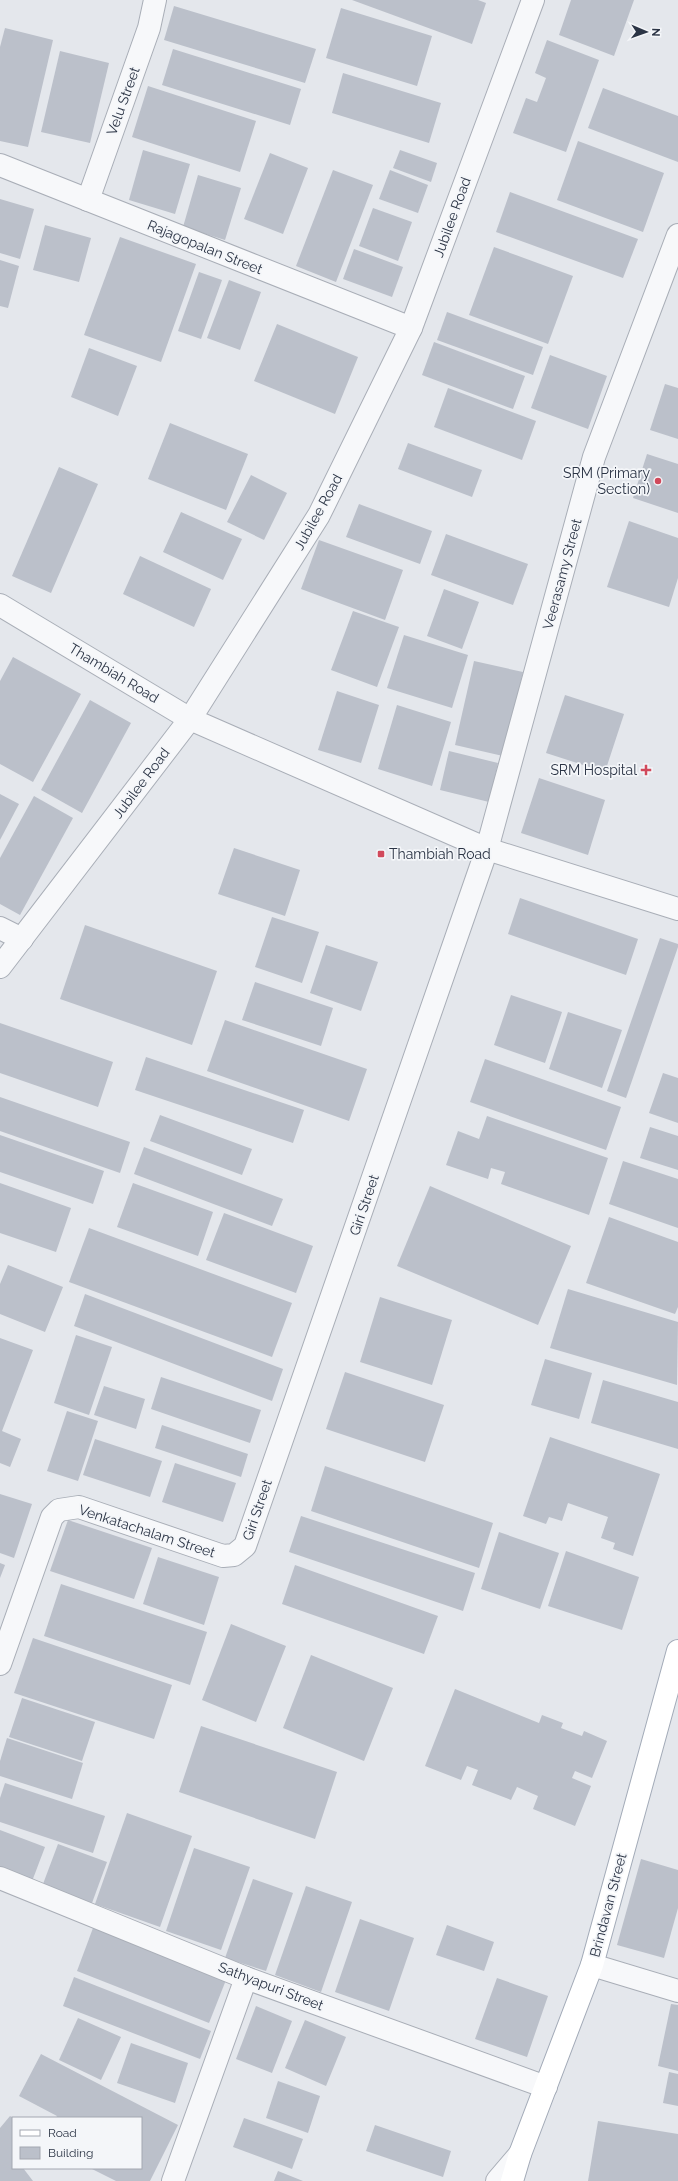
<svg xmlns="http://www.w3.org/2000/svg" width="678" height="2181" font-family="Raleway,sans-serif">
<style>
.building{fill:#bbc0ca}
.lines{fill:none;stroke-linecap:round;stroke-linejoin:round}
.minor-casing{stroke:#a9aeb7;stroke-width:24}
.major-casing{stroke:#a3abb8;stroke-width:24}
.minor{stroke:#f7f8fa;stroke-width:22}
.major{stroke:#fff;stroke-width:22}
.poi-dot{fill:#d1495b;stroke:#f4f6f9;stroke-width:1.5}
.labels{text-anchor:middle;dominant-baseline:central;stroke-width:3.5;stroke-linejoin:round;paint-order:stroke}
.street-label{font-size:14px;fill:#2b3445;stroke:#f4f6f9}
.poi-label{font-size:14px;fill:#2b3445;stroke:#f4f6f9;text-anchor:end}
</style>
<rect width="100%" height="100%" fill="#e4e7ec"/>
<g class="building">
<polygon points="352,0 478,0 486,3 472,44"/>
<polygon points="571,0 634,0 614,56 559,35"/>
<polygon points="174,6 316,49 305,83 164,40"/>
<polygon points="341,8 432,36 417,86 326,58"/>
<polygon points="5,28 53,40 28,147 0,141 0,47"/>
<polygon points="547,40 599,60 566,152 513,133 526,98 537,102 546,78 535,73"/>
<polygon points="173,49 301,89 290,125 162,85"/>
<polygon points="60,51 109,63 90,143 41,132"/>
<polygon points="343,73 441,103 429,143 332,113"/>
<polygon points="148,86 256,121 240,172 132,137"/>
<polygon points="603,88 678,116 678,162 588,128"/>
<polygon points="578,141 664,173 643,232 557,200"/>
<polygon points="143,150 190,164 175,214 129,200"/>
<polygon points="400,150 437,163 431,182 393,168"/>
<polygon points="270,153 308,168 283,234 244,219"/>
<polygon points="333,170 373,185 336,282 296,266"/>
<polygon points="390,170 428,185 418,213 379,199"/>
<polygon points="198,175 241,188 225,240 183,227"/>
<polygon points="510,192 638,239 623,278 496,232"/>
<polygon points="0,199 34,209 20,259 0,253"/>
<polygon points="373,208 412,222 398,261 359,246"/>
<polygon points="45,225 91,238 79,282 33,270"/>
<polygon points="120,237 196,264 161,362 84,335"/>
<polygon points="494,247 573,276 548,344 469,315"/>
<polygon points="354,249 403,267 392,297 343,279"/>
<polygon points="0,260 19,266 8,308 0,306"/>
<polygon points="199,272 222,280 201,339 178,331"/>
<polygon points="229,280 261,292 240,350 207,338"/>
<polygon points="447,312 543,347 533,375 437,340"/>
<polygon points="277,324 358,357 335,414 254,381"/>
<polygon points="434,342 525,376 513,409 422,375"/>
<polygon points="89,348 137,366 118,416 71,397"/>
<polygon points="550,355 607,376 588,429 531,408"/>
<polygon points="665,384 678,388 678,439 650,430"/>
<polygon points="448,388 536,421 522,460 434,427"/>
<polygon points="170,423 248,454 226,510 148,479"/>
<polygon points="408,443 482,470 472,497 398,469"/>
<polygon points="647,454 678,464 678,513 633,498"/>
<polygon points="59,467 98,484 51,593 12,576"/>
<polygon points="251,475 287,493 264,540 227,522"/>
<polygon points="359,504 432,531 420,564 346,537"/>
<polygon points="181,512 242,539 223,580 163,552"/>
<polygon points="629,521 678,538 678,578 669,607 607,587"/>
<polygon points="446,534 528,564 513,605 431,575"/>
<polygon points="319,540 403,570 385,620 301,589"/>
<polygon points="140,556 211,589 194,627 123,594"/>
<polygon points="444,589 479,602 462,649 427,636"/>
<polygon points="353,611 399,627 377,687 331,670"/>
<polygon points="404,635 468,655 452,708 387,688"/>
<polygon points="13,657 81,694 33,782 0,764 0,681"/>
<polygon points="474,661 523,672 503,756 455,745"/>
<polygon points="337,691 379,705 361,763 318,750"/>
<polygon points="565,695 624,714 605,772 546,753"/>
<polygon points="90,700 131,723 82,813 41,790"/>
<polygon points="397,705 451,722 432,786 378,769"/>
<polygon points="449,751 498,763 489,802 440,790"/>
<polygon points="539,778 605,800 588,855 521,833"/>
<polygon points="0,794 19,804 0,840"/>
<polygon points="34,796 73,818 20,915 0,904 0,858"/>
<polygon points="234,848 300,870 285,916 218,894"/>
<polygon points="520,898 638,939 626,975 508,934"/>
<polygon points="272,917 319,932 302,983 255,967"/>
<polygon points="85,925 217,971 192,1045 60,999"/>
<polygon points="660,938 678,944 678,947 626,1098 607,1091"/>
<polygon points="326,945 378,962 361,1011 310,993"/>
<polygon points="255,982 333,1008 321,1046 242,1020"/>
<polygon points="511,995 562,1012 545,1063 494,1045"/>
<polygon points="568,1012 622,1030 602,1088 549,1069"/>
<polygon points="225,1020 367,1069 349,1121 207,1071"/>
<polygon points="0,1023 113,1062 98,1107 0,1073"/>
<polygon points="146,1057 304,1110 293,1143 135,1090"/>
<polygon points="485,1059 621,1107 606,1150 470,1102"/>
<polygon points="663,1073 678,1078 678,1123 649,1113"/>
<polygon points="0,1097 130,1142 120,1173 0,1131"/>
<polygon points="160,1115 252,1149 242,1175 150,1141"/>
<polygon points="487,1116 608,1158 589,1215 501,1184 505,1172 491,1168 488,1179 446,1165 458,1131 479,1139"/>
<polygon points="650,1127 678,1136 678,1170 640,1158"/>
<polygon points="0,1135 104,1171 93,1204 0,1172"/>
<polygon points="144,1147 283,1199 272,1226 134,1174"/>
<polygon points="623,1161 678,1179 678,1228 609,1204"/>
<polygon points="0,1183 71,1208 56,1252 0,1233"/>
<polygon points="133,1183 213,1212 198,1256 117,1227"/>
<polygon points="430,1186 571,1246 538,1325 397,1266"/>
<polygon points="224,1213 313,1246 296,1293 206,1260"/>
<polygon points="609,1217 678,1242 678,1307 675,1314 586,1283"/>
<polygon points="89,1228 292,1303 272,1357 69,1282"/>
<polygon points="8,1265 63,1287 45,1332 0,1314 0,1284"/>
<polygon points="568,1289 678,1322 677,1385 550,1348"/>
<polygon points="85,1294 283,1369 272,1401 74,1326"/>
<polygon points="380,1297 452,1320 432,1385 360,1362"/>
<polygon points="76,1335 112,1347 89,1415 54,1403"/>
<polygon points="0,1338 33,1350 2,1431 21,1439 10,1467 0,1463"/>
<polygon points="545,1359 592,1373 579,1419 531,1405"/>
<polygon points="345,1372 444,1405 425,1462 326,1429"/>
<polygon points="161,1377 261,1410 250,1443 151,1409"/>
<polygon points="603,1380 678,1402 678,1449 591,1423"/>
<polygon points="104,1386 145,1399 136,1429 94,1415"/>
<polygon points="67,1411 98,1421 78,1481 47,1471"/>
<polygon points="162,1425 248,1454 241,1477 155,1448"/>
<polygon points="550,1437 660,1474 633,1556 613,1549 615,1543 601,1538 608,1517 568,1503 562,1521 549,1517 546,1524 523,1516"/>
<polygon points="95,1439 162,1461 150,1497 83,1475"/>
<polygon points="175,1463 236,1483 223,1522 162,1502"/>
<polygon points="325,1466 493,1523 479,1568 311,1511"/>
<polygon points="0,1494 32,1504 14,1558 0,1553"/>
<polygon points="301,1516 475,1573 463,1611 289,1552"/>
<polygon points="68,1520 152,1548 134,1599 50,1571"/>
<polygon points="499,1532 559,1553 540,1609 481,1589"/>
<polygon points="566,1551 639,1577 622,1630 548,1606"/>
<polygon points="158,1557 219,1577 204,1625 143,1604"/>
<polygon points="0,1563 5,1565 0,1578"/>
<polygon points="295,1565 438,1616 424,1654 282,1604"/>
<polygon points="61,1584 207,1632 190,1685 44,1636"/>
<polygon points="231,1624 286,1646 256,1722 202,1700"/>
<polygon points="33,1638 172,1685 154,1739 14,1693"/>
<polygon points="311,1655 393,1688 364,1761 283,1728"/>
<polygon points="455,1689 539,1723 542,1715 563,1723 561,1728 582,1736 584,1731 607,1741 592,1778 575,1771 572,1778 591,1786 575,1826 533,1809 538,1796 517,1787 511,1800 472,1785 478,1770 467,1766 461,1780 425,1766"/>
<polygon points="22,1698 95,1722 82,1761 9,1737"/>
<polygon points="201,1726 337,1772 315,1839 179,1792"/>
<polygon points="7,1738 83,1763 72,1799 0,1776 0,1761"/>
<polygon points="5,1783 105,1816 93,1853 0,1822 0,1798"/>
<polygon points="127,1813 192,1836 160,1927 95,1904"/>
<polygon points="0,1830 45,1847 31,1884 0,1872"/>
<polygon points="58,1844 107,1862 92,1903 43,1884"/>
<polygon points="194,1848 250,1867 221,1950 166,1931"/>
<polygon points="641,1859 678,1870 678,1908 664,1958 617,1945"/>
<polygon points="253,1879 293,1893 266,1971 225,1958"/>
<polygon points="306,1886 352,1902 321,1992 275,1975"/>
<polygon points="360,1919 414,1938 389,2011 335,1992"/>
<polygon points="447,1925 494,1942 484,1971 436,1955"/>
<polygon points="93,1928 226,1980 209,2023 77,1971"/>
<polygon points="74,1977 211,2031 200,2059 63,2006"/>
<polygon points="497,1978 548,1996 527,2057 475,2039"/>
<polygon points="671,2004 678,2005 678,2071 658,2066"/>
<polygon points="256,2006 292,2021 272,2073 236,2059"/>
<polygon points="78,2018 121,2037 101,2080 59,2060"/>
<polygon points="305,2020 346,2037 326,2086 285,2068"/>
<polygon points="131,2043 188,2063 175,2103 117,2083"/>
<polygon points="41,2054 178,2125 150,2181 116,2181 90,2168 141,2168 141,2118 56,2118 57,2116 19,2096"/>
<polygon points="669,2072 678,2074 678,2106 663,2103"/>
<polygon points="278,2081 320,2096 308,2133 266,2118"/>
<polygon points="10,2116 13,2118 13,2168 23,2168 33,2181 0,2181 0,2128"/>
<polygon points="244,2118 303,2139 292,2169 233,2147"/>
<polygon points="598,2121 678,2134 678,2181 588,2181"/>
<polygon points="375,2125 451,2151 443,2177 366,2151"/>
<polygon points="278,2171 303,2181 274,2181"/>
</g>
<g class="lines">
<defs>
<g id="minor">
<polyline points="0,165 411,328"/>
<polyline points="88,200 149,28 155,0"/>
<polyline points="0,605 190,719 487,849 678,909"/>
<polyline points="0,928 22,939"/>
<polyline points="0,967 190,719 319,515 411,328 533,0"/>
<polyline points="0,1664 52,1517 59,1510 79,1507 223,1556 234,1555 245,1546 487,849 594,457 678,235"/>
<polyline points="0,1878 246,1978 546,2087"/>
<polyline points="592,1965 678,1991"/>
<polyline points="173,2181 246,1978"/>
<polyline points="497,2181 520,2154"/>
</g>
<polyline id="major" points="512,2181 520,2154 592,1965 678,1651"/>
</defs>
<use href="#minor" class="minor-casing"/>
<use href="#major" class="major-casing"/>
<use href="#minor" class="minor"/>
<use href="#major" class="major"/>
</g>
<g class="poi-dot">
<circle cx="658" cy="481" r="4"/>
<path d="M644 764h4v4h4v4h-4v4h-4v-4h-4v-4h4z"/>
<rect x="377" y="850" width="8" height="8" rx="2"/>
</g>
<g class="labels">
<g class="street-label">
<text transform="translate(123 101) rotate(-70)">Velu Street</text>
<text transform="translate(452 217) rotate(-70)">Jubilee Road</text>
<text transform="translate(205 247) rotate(22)">Rajagopalan Street</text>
<text transform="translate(318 512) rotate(-61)">Jubilee Road</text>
<text transform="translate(562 574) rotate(-75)">Veerasamy Street</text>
<text transform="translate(114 673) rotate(31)">Thambiah Road</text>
<text transform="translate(141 783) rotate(-53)">Jubilee Road</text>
<text transform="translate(364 1205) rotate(-71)">Giri Street</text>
<text transform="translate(257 1510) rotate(-71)">Giri Street</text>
<text transform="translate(147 1531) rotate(18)">Venkatachalam Street</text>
<text transform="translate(608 1905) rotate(-75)">Brindavan Street</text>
<text transform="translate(271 1986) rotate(21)">Sathyapuri Street</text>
</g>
<g class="poi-label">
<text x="650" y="473">SRM (Primary<tspan x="650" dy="16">Section)</tspan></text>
<text x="637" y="770">SRM Hospital</text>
<text x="389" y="854" text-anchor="start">Thambiah Road</text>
</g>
</g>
<rect x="12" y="2117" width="130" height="52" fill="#f4f6f9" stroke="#a4a8b1"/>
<rect x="20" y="2130" width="20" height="6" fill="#ffffff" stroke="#a4a8b1"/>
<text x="48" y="2137" font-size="12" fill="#2b3445">Road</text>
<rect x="20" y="2147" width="20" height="12" fill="#bbc0ca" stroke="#a4a8b1"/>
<text x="48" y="2157" font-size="12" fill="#2b3445">Building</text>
<g transform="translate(646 32) rotate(92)" stroke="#f4f6f9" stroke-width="3" paint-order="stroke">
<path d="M0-3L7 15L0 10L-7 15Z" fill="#2b3445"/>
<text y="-6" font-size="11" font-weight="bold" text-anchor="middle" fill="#2b3445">N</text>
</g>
</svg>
